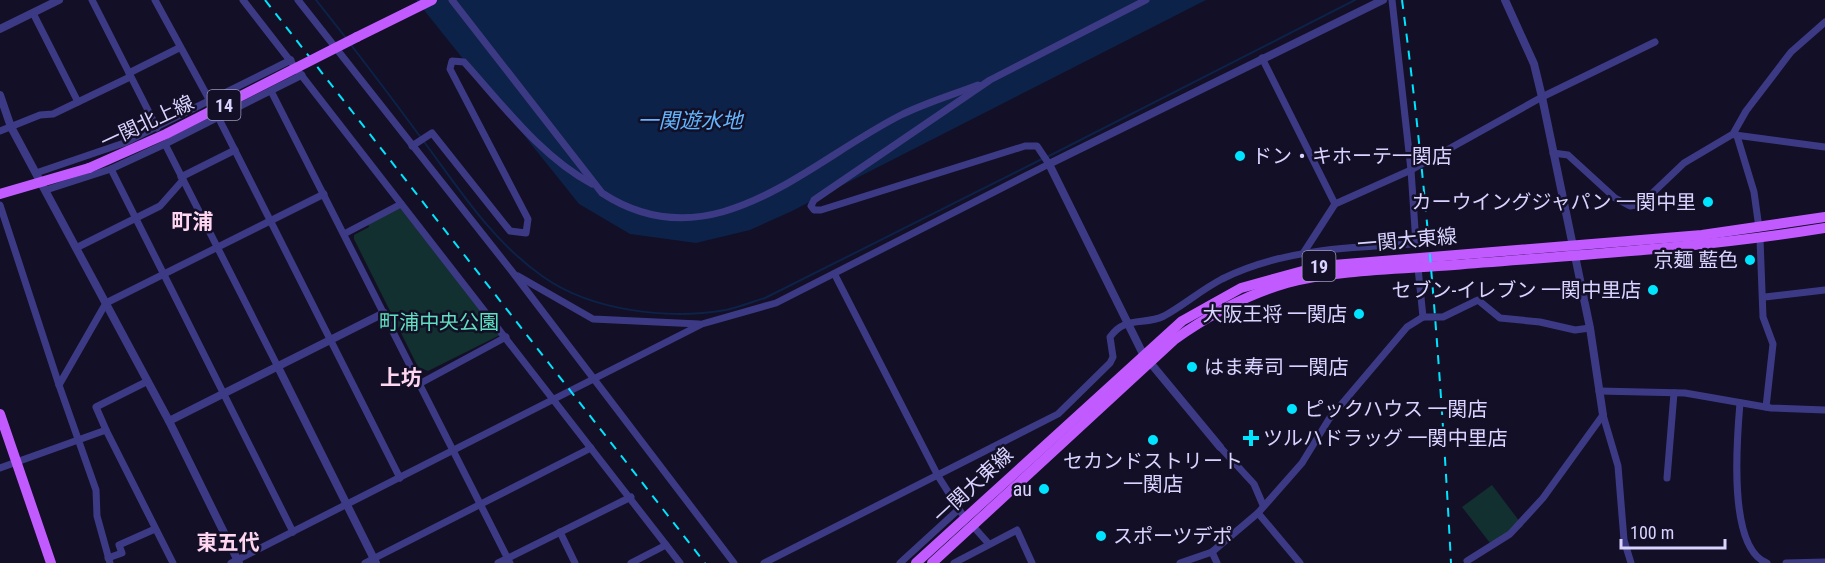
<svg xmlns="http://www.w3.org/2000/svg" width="1825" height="563" font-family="'Roboto Condensed','Noto Sans JP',sans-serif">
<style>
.green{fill:#12302f}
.water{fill:#0c2248}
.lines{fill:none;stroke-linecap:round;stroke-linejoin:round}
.stream{stroke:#0c2248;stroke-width:2}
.minor{stroke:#3d3a85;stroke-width:7}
.tertiary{stroke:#3d3a85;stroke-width:8}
.primary{stroke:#c25bff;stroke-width:10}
.rail{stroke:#00e5ff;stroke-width:2;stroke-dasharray:9 8;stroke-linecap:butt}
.primary-bridge{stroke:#c25bff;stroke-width:10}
.poi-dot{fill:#00e5ff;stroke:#130f26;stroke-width:2}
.labels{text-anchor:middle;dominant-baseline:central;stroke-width:5;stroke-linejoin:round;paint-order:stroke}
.shield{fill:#130f26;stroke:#9e99be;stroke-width:1.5}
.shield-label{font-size:18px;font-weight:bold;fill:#d9d4ff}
.street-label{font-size:20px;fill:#d9d4ff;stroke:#130f26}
.poi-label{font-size:20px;fill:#d9d4ff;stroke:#130f26;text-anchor:start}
.park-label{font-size:20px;fill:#5fe0c0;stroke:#130f26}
.water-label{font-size:21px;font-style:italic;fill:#62b6ff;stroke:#130f26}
.neighbourhood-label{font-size:21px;font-weight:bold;fill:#ffd6f0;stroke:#130f26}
</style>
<rect width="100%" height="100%" fill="#130f26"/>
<g class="green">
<polygon points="400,208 500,335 428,371 418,367 354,239 354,235 369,227 368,224"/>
<polygon points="1492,485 1523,526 1494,548 1462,507"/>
</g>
<polygon class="water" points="416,0 1206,0 790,212 750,230 696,243 630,234 579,204"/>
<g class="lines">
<g class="stream">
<polyline points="316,0 346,38"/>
<path d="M351 45C380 82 408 120 436 158 467 201 497 244 542 276 591 311 667 320 726 310 739 307 752 302 765 298L1042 159"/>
<polyline points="1047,157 1355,0"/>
</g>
<g class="minor">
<polyline points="92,0 157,128"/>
<polyline points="155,0 210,101 400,478"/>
<polyline points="243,0 680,563"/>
<polyline points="298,0 514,274 734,563"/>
<path d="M452 0 602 193C712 265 806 163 901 115 925 103 952 95 978 85"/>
<polyline points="33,13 78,102"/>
<polyline points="1262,58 1335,204"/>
<polyline points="129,73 179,48"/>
<polyline points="271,91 510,563"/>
<polyline points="0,131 40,115 53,114 130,77"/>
<polyline points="1735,135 1825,147"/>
<polyline points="1737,136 1754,192 1759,228"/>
<polyline points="165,144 278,367"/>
<path d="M412 146 432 133 510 231 526 233 528 219 450 69 452 61 464 62C502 104 541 157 592 184"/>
<polyline points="1553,153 1568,155 1615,198 1630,206 1641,204 1684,163 1733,134 1746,111 1791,52 1825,22"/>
<polyline points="111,169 293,532"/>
<polyline points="36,173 124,143 291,60"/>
<polyline points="181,177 235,150"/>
<polyline points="46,190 111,169 165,144 302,75"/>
<polyline points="0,205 59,385 96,490 97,516 110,563"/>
<polyline points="344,234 401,204"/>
<polyline points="1760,239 1763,317 1773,344 1766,407"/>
<polyline points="76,248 160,206 183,180"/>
<polyline points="1304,252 1335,204 1411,170 1542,97 1655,42"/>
<polyline points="1418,268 1423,317"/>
<polyline points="835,275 938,476 964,517"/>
<polyline points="518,276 593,319 699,324"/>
<polyline points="1765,297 1825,290"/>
<polyline points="419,384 506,337"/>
<polyline points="59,385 106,303 324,194"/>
<polyline points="1599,391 1685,393 1771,408 1825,410"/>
<path d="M1740 403C1737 438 1727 548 1767 563"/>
<polyline points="1603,415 1618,466 1624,540 1631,563"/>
<polyline points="106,430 173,563"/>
<polyline points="1220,447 1254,484 1263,505"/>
<polyline points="0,468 106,430 96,407 146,382"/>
<polyline points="1667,478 1674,393"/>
<polyline points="1258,513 1300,563"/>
<polyline points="972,525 988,543"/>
<polyline points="560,532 575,563"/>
<polyline points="1212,552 1217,563"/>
<polyline points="108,558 122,553 119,545 155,529"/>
<polyline points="1467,561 1510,534 1543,498 1603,415"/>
<polyline points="231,563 702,324 776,303 1049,164 1037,146 1025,146 821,210 814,210 811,206 814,200 990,80 1146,0"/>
<polyline points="365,563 591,448"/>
<polyline points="498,563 631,497"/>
<polyline points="631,563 666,545"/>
<path d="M764 563 1058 414 1110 363 1113 357 1110 337C1126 315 1144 326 1164 316 1184 305 1201 290 1222 279 1283 249 1349 247 1416 244L1411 170 1392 0"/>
<polyline points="900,563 958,510"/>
<polyline points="954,563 1017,530 1032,563"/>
<polyline points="1180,563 1212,552 1258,513 1302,463 1329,419 1407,327 1423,317 1443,317 1478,300 1500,318 1540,322 1575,330 1590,328"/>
<polyline points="1786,563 1825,562"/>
</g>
<g class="tertiary">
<polyline points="1505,0 1534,64 1542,97 1590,328 1603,415"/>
<polyline points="0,29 59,0"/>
<polyline points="0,95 11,127 169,421 239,563"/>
<polyline points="278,367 376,563"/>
<polyline points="169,421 384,313"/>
<polyline points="1220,447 1143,354 1049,164 1383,0"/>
</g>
<g class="primary">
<polyline points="357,37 432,0"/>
<polyline points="0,194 89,168"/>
<polyline points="0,414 51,563"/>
<polyline points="916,563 1182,321 1241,288 1321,266 1702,235 1825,217"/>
<path d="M932 563 1174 340C1209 315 1246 295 1287 283 1334 270 1404 269 1454 265 1578 255 1702 248 1825 228"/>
</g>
<g class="rail">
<polyline points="265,0 705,563"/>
<path d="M1402 0C1427 187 1441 375 1451 563"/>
</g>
<polyline class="primary-bridge" points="89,168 166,134 357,37"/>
</g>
<g class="poi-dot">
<circle cx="1240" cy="156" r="6"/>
<circle cx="1708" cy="202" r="6"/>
<circle cx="1750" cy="260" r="6"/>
<circle cx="1653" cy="290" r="6"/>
<circle cx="1359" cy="314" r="6"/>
<circle cx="1192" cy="367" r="6"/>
<circle cx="1292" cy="409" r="6"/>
<path d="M1248 429h6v6h6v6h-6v6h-6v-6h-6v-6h6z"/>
<circle cx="1153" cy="440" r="6"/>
<circle cx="1044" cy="489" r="6"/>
<circle cx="1101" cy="536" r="6"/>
</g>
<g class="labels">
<g class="shield">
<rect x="207.5" y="90" width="33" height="30" rx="4.5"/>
<rect x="1302.5" y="251" width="33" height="30" rx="4.5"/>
</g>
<g class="shield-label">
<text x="224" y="105">14</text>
<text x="1319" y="266">19</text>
</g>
<g class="street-label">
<text transform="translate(147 122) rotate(-25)">一関北上線</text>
<text transform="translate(1407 240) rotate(-5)">一関大東線</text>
<text transform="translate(973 485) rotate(-43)">一関大東線</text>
</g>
<g class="poi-label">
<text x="1252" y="156">ドン・キホーテ一関店</text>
<text x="1696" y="202" text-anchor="end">カーウイングジャパン 一関中里</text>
<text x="1738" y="260" text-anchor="end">京麺 藍色</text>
<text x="1641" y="290" text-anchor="end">セブン-イレブン 一関中里店</text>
<text x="1347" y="314" text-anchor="end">大阪王将 一関店</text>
<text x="1204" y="367">はま寿司 一関店</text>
<text x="1304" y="409">ピックハウス 一関店</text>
<text x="1263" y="438">ツルハドラッグ 一関中里店</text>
<text x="1153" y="461" text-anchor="middle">セカンドストリート<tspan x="1153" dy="23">一関店</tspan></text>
<text x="1032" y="489" text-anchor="end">au</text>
<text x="1113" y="536">スポーツデポ</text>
</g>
<g class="park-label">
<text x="439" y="322">町浦中央公園</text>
</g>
<g class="water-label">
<text x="690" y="121">一関遊水地</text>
</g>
<g class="neighbourhood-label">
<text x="192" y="222">町浦</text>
<text x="401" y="378">上坊</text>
<text x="228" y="543">東五代</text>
</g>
</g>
<path d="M1621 539v9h104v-9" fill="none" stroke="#d9d4ff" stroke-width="3"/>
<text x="1630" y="539" font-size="18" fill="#d9d4ff" stroke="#130f26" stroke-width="4.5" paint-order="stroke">100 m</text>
</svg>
